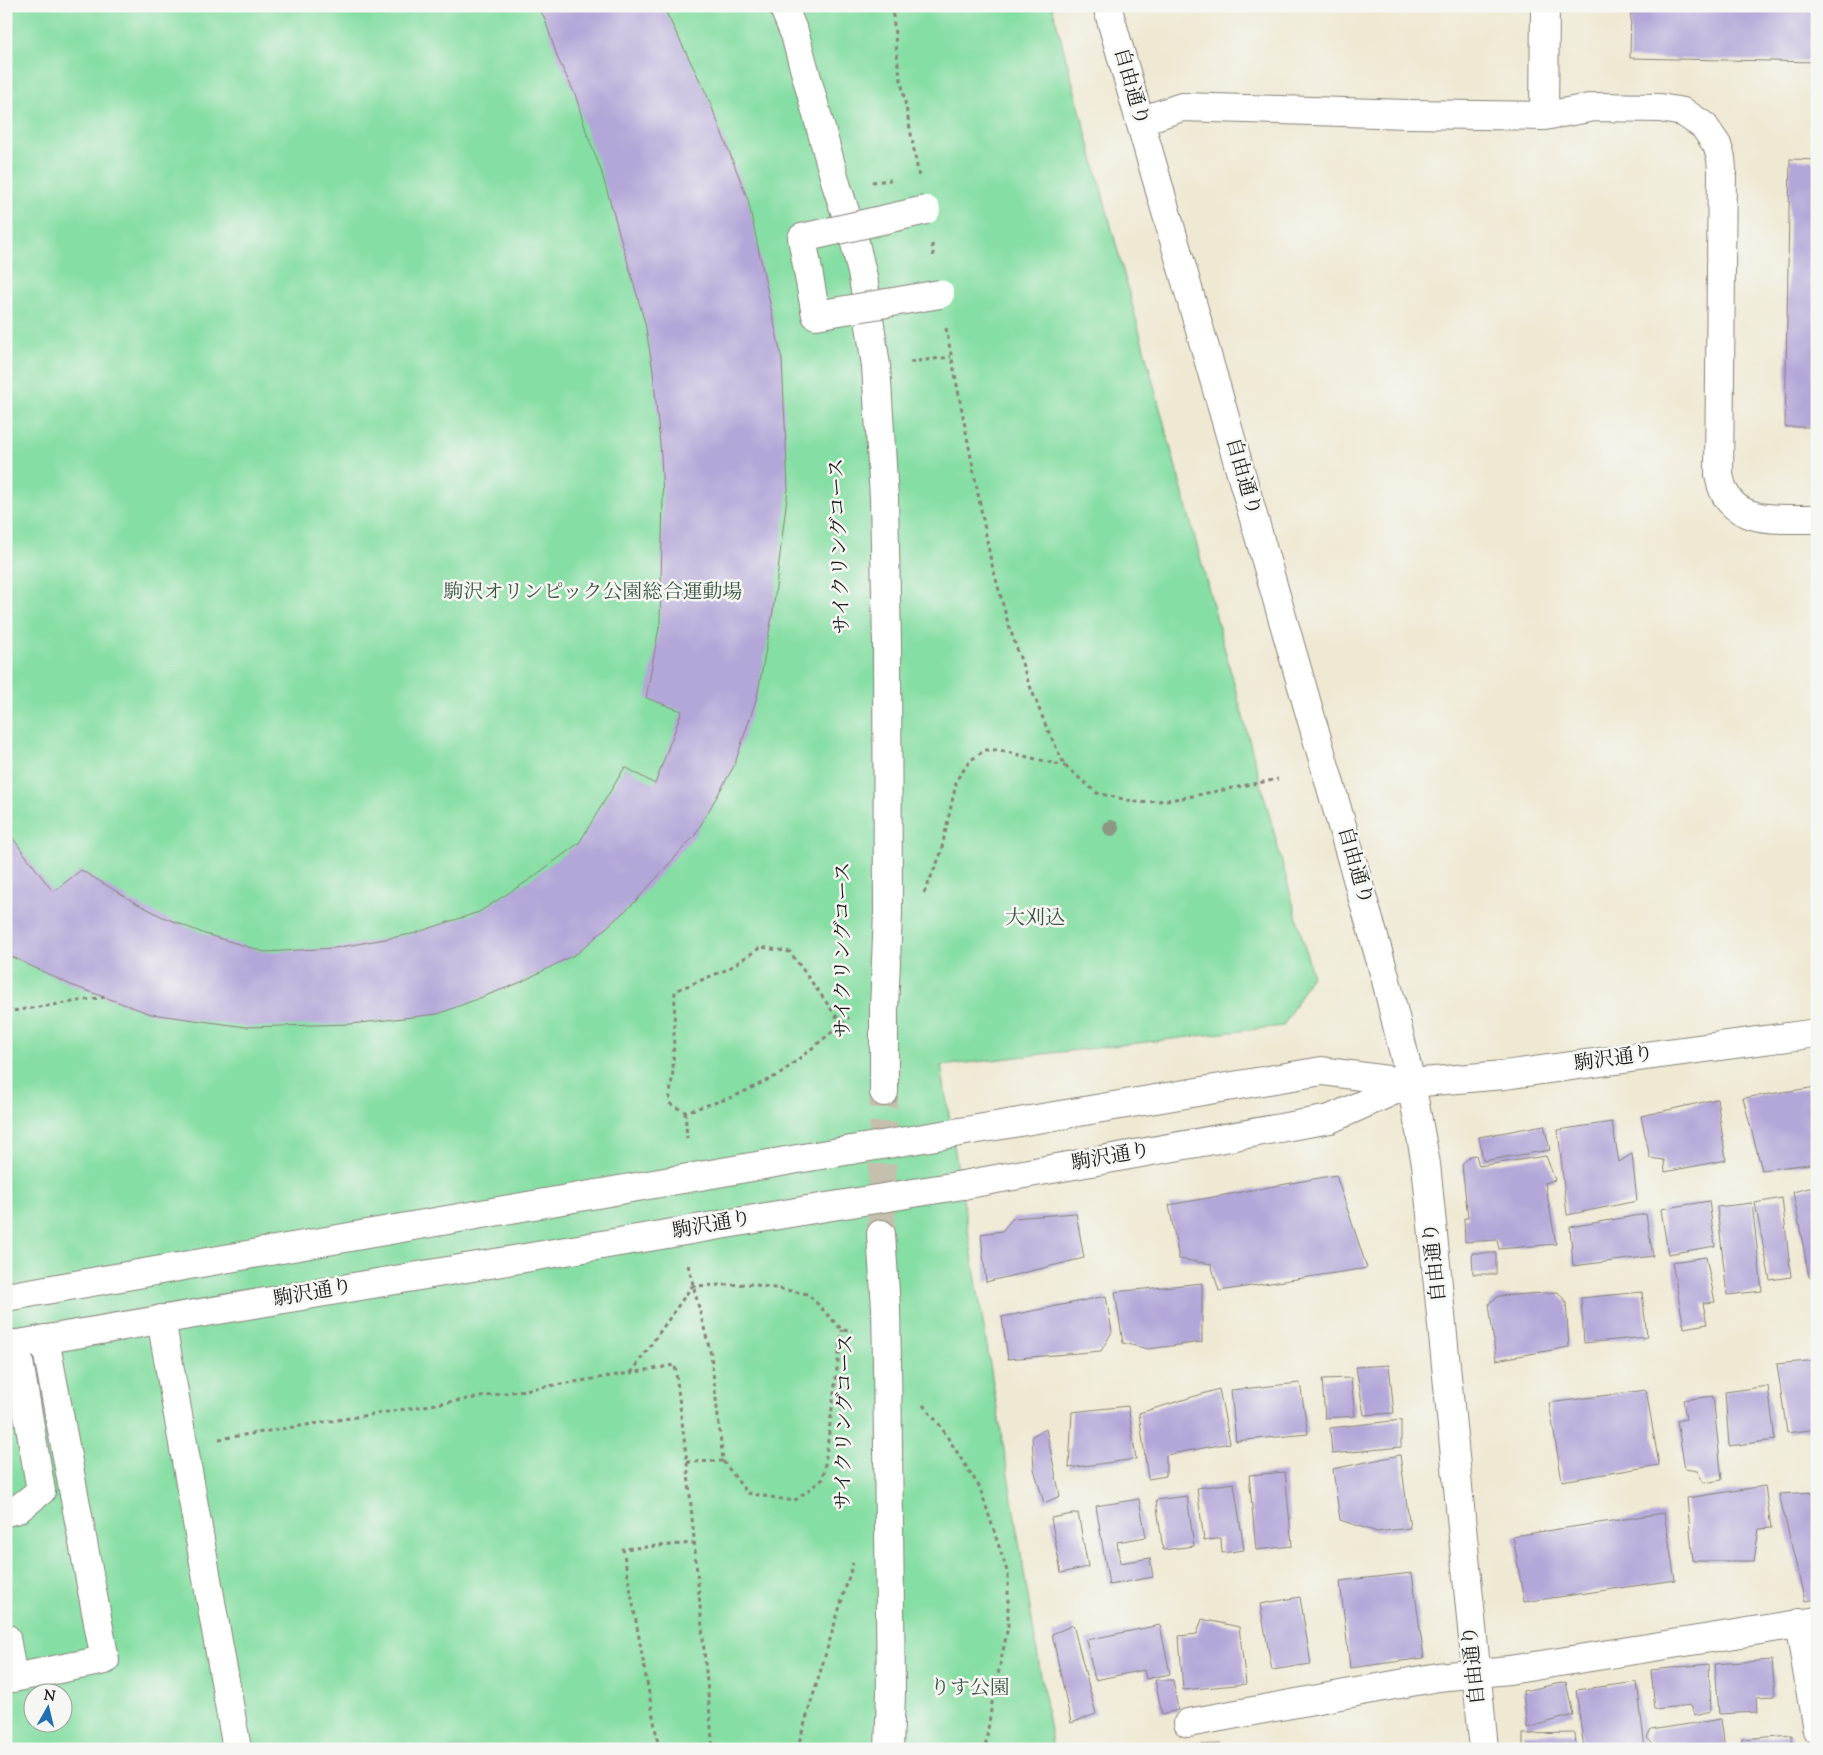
<svg xmlns="http://www.w3.org/2000/svg" width="1823" height="1755" font-family="'Sorts Mill Goudy','Noto Serif JP',serif">
<style>
.green{fill:#85dea3;stroke:#507d60;fill-rule:evenodd}
.building{fill:#b3a6d8}
.lines{fill:none;stroke-linecap:round;stroke-linejoin:round}
.minor-tunnel{stroke:#c5c0ae;stroke-width:28;stroke-dasharray:28 14;stroke-linecap:butt}
.minor-casing{stroke:#868278;stroke-width:30}
.major-casing{stroke:#868278;stroke-width:30}
.path{stroke:#868278;stroke-width:3;stroke-dasharray:4 4;stroke-linecap:butt}
.minor{stroke:#fff;stroke-width:28}
.major{stroke:#fff;stroke-width:28}
.minor-bridge-casing{stroke:#868278;stroke-width:30;stroke-linecap:butt}
.major-bridge-casing{stroke:#868278;stroke-width:30;stroke-linecap:butt}
.minor-bridge{stroke:#fff;stroke-width:28}
.major-bridge{stroke:#fff;stroke-width:28}
.tree{fill:#8d9884}
.labels{text-anchor:middle;dominant-baseline:central;stroke-width:5;stroke-linejoin:round;paint-order:stroke}
.street-label{font-size:20px;fill:#1c1c1c;stroke:#f6f6f2}
.park-label{font-size:20px;fill:#3c5644;stroke:#f6f6f2}
</style>
<rect width="100%" height="100%" fill="#f6f6f2"/>
<filter id="ink" filterUnits="userSpaceOnUse"><feTurbulence type="fractalNoise" baseFrequency=".02" numOctaves="2"/><feDisplacementMap in="SourceGraphic" scale="10" xChannelSelector="R" yChannelSelector="G"/><feConvolveMatrix kernelMatrix="1 2 1 2 8 2 1 2 1" color-interpolation-filters="sRGB"/></filter>
<filter id="wash" filterUnits="userSpaceOnUse"><feTurbulence type="fractalNoise" baseFrequency=".0096" numOctaves="4" result="noise"/><feDisplacementMap in="SourceGraphic" scale="20" xChannelSelector="R" yChannelSelector="G"/><feGaussianBlur stdDeviation="1.12" result="paint"/><feColorMatrix in="noise" values="0 0 0 0 0 0 0 0 0 0 0 0 0 0 0 0 0 1.4 0 .05"/><feComposite in="paint" operator="in"/></filter>
<g filter="url(#wash)">
<rect width="100%" height="100%" fill="#efe9d3"/>
<path class="green" d="M6 6H1052L1312 974 1283 1026 941 1066 1053 1749H6ZM32 1692H62V1722H32Z"/>
<g id="blocks">
<g class="building">
<polygon points="537,6 663,6 707,95 748,200 782,360 788,489 773,611 757,697 734,766 695,835 636,901 578,953 519,983 438,1014 351,1024 246,1027 151,1014 71,985 6,954 6,808 12,837 53,892 81,870 134,902 163,917 205,934 265,952 335,948 412,934 479,912 529,880 579,843 625,767 655,784 682,711 646,698 660,622 663,499 661,455 653,371 645,323 601,170 587,134 575,94 558,59 544,17"/>
<polygon points="1631,6 1817,6 1817,62 1630,58"/>
<polygon points="1790,159 1817,160 1817,427 1785,427"/>
<polygon points="1817,1087 1817,1163 1762,1170 1743,1098"/>
<polygon points="1717,1099 1726,1160 1665,1172 1664,1160 1650,1158 1641,1116"/>
<polygon points="1612,1122 1619,1162 1632,1154 1637,1201 1567,1215 1558,1130"/>
<polygon points="1544,1125 1550,1150 1483,1161 1479,1137"/>
<polygon points="1476,1155 1479,1166 1546,1156 1555,1180 1545,1183 1556,1244 1499,1249 1497,1240 1465,1242 1464,1218 1468,1218 1462,1165 1470,1156"/>
<polygon points="1336,1175 1367,1268 1219,1291 1211,1264 1179,1259 1169,1205"/>
<polygon points="1817,1186 1817,1277 1809,1277 1793,1192"/>
<polygon points="1782,1198 1791,1277 1770,1280 1755,1203"/>
<polygon points="1709,1201 1715,1246 1668,1254 1661,1209"/>
<polygon points="1752,1203 1762,1291 1727,1295 1717,1207"/>
<polygon points="1076,1213 1084,1258 986,1282 981,1234 1002,1231 1013,1218"/>
<polygon points="1646,1214 1653,1256 1573,1266 1570,1227"/>
<polygon points="1472,1253 1496,1253 1496,1274 1473,1274"/>
<polygon points="1706,1257 1715,1302 1703,1303 1707,1324 1684,1328 1672,1262"/>
<polygon points="1202,1283 1202,1342 1148,1349 1123,1343 1115,1292"/>
<polygon points="1558,1292 1566,1302 1569,1347 1496,1360 1489,1303 1499,1296"/>
<polygon points="1642,1292 1647,1337 1584,1343 1581,1298"/>
<polygon points="1106,1296 1112,1332 1101,1351 1008,1359 1002,1317"/>
<polygon points="1817,1360 1817,1429 1787,1433 1777,1364"/>
<polygon points="1389,1365 1394,1413 1364,1415 1356,1367"/>
<polygon points="1351,1378 1355,1416 1325,1418 1322,1379"/>
<polygon points="1300,1383 1308,1434 1236,1441 1231,1390"/>
<polygon points="1768,1386 1775,1440 1729,1446 1725,1392"/>
<polygon points="1219,1389 1230,1443 1166,1455 1166,1476 1148,1479 1139,1413"/>
<polygon points="1646,1390 1659,1465 1562,1481 1549,1403"/>
<polygon points="1713,1396 1722,1480 1704,1483 1697,1471 1685,1469 1677,1421 1686,1419 1683,1400"/>
<polygon points="1128,1406 1136,1459 1069,1468 1072,1412"/>
<polygon points="1401,1420 1401,1447 1332,1454 1330,1428"/>
<polygon points="1046,1429 1060,1496 1044,1503 1034,1469 1032,1436"/>
<polygon points="1400,1455 1410,1528 1377,1532 1340,1520 1333,1469"/>
<polygon points="1285,1472 1292,1546 1256,1550 1249,1475"/>
<polygon points="1234,1483 1244,1550 1222,1553 1221,1538 1204,1541 1197,1488"/>
<polygon points="1765,1486 1771,1528 1759,1529 1754,1561 1693,1561 1687,1498"/>
<polygon points="1817,1492 1817,1599 1805,1601 1779,1494"/>
<polygon points="1187,1496 1194,1546 1163,1550 1156,1500"/>
<polygon points="1139,1499 1146,1537 1117,1542 1120,1563 1150,1558 1153,1577 1109,1585 1096,1506"/>
<polygon points="1078,1513 1088,1567 1061,1573 1051,1518"/>
<polygon points="1664,1513 1675,1580 1524,1602 1513,1536"/>
<polygon points="1412,1573 1424,1658 1350,1668 1340,1581"/>
<polygon points="1300,1597 1311,1664 1272,1670 1260,1604"/>
<polygon points="1202,1619 1239,1627 1246,1684 1183,1690 1179,1636 1197,1634"/>
<polygon points="1073,1625 1096,1714 1071,1723 1052,1634"/>
<polygon points="1160,1625 1170,1674 1146,1679 1144,1670 1095,1680 1086,1640"/>
<polygon points="1772,1660 1775,1696 1756,1697 1757,1712 1719,1714 1715,1664"/>
<polygon points="1709,1664 1711,1711 1695,1715 1691,1705 1655,1709 1651,1670"/>
<polygon points="1155,1680 1173,1680 1178,1710 1162,1714"/>
<polygon points="1566,1682 1573,1715 1527,1728 1523,1691"/>
<polygon points="1637,1682 1645,1749 1584,1749 1576,1690"/>
<polygon points="1721,1719 1725,1749 1658,1749 1647,1738 1651,1730"/>
<polygon points="1575,1733 1576,1749 1523,1749 1523,1734"/>
<polygon points="1792,1735 1792,1749 1741,1749 1742,1739"/>
<polygon points="1221,1744 1221,1749 1192,1749 1191,1745"/>
</g>
</g>
</g>
<g filter="url(#ink)">
<use href="#blocks" fill-opacity="0" stroke="#868278" stroke-width="1"/>
<g class="lines">
<polyline class="minor-tunnel" points="881,1234 884,1092"/>
<defs>
<g id="minor">
<polyline points="783,6 795,35 837,187 854,239 863,277 876,366 884,498 887,644 888,913 884,1009 884,1092"/>
<polyline points="1544,116 1545,6"/>
<path d="M1140 121 1182 107 1408 114 1544 116 1595 107 1660 108 1683 112 1704 126 1717 145 1721 158 1722 170 1719 474C1727 527 1776 518 1817 519"/>
<polyline points="881,1234 886,1308 887,1363 891,1693 889,1749"/>
<polyline points="161,1319 237,1749"/>
<polyline points="6,1512 18,1509 41,1491 16,1344"/>
<polyline points="1799,1623 1817,1730"/>
<polyline points="6,1638 13,1678 105,1660 45,1339"/>
<polyline points="1188,1723 1438,1677 1509,1670 1817,1621"/>
</g>
<g id="major">
<polyline points="1107,6 1385,976 1411,1083 1426,1164 1484,1749"/>
<polyline points="954,1133 1322,1071 1411,1083 1504,1075 1817,1033"/>
<polyline points="963,1185 1330,1119 1411,1083"/>
<polyline points="6,1297 809,1157"/>
<polyline points="6,1346 808,1210"/>
</g>
</defs>
<use href="#minor" class="minor-casing"/>
<use href="#major" class="major-casing"/>
<g class="path">
<polyline points="892,6 898,64 919,177"/>
<polyline points="872,182 891,180"/>
<polyline points="932,244 934,260"/>
<polyline points="946,328 991,561 1008,623 1028,681 1046,726 1065,766 1097,793 1141,803 1182,798 1278,779"/>
<polyline points="910,362 951,357"/>
<polyline points="924,893 940,856 957,779 971,760 985,750 999,750 1065,766"/>
<polyline points="6,1012 105,997"/>
<polyline points="842,1024 790,952 761,947 728,969 675,991 673,1071 669,1103 685,1112 733,1097 780,1074 842,1024 849,1017"/>
<polyline points="685,1112 687,1138"/>
<polyline points="688,1265 711,1355 723,1461 747,1493 794,1501 823,1479 842,1330"/>
<polyline points="692,1286 751,1284 808,1294 842,1330 852,1331"/>
<polyline points="631,1373 692,1286"/>
<polyline points="923,1405 939,1424 980,1488 1008,1574 1008,1627 992,1703 985,1749"/>
<polyline points="219,1439 630,1373 675,1365 687,1462 713,1749"/>
<polyline points="687,1462 723,1461"/>
<polyline points="659,1749 623,1549 694,1543"/>
<polyline points="797,1749 853,1563"/>
</g>
<use href="#minor" class="minor"/>
<use href="#major" class="major"/>
<defs>
<polyline id="minor-bridge" points="926,210 802,238 816,315 940,294"/>
<g id="major-bridge">
<polyline points="809,1157 954,1133"/>
<polyline points="808,1210 963,1185"/>
</g>
</defs>
<use href="#minor-bridge" class="minor-bridge-casing"/>
<use href="#major-bridge" class="major-bridge-casing"/>
<use href="#minor-bridge" class="minor-bridge"/>
<use href="#major-bridge" class="major-bridge"/>
</g>
<circle class="tree" cx="1111" cy="828" r="8"/>
</g>
<g class="labels">
<g class="street-label">
<text transform="translate(1130 87) rotate(74)">自由通り</text>
<text transform="translate(1242 477) rotate(74)">自由通り</text>
<text transform="translate(841 546) rotate(-92)">サイクリングコース</text>
<text transform="translate(1354 866) rotate(74)">自由通り</text>
<text transform="translate(844 950) rotate(-90)">サイクリングコース</text>
<text transform="translate(1614 1060) rotate(-8)">駒沢通り</text>
<text transform="translate(1111 1158) rotate(-10)">駒沢通り</text>
<text transform="translate(712 1226) rotate(-10)">駒沢通り</text>
<text transform="translate(1436 1262) rotate(-96)">自由通り</text>
<text transform="translate(313 1294) rotate(-10)">駒沢通り</text>
<text transform="translate(846 1422) rotate(-89)">サイクリングコース</text>
<text transform="translate(1475 1665) rotate(-96)">自由通り</text>
</g>
<g class="park-label">
<text x="593" y="593">駒沢オリンピック公園総合運動場</text>
<text x="1035" y="919">大刈込</text>
<text x="970" y="1689">りす公園</text>
</g>
</g>
<rect width="1823" height="1755" fill="none" stroke="#f6f6f2" stroke-width="25"/>
<g transform="translate(48 1708) rotate(8)"><circle r="24" fill="#f6f6f2" stroke="#9f9f9c"/>
<path d="M0-4L9 19L0 12L-9 19Z" fill="#1f6fb2"/>
<text y="-8" font-size="14" font-weight="bold" text-anchor="middle" fill="#1c1c1c">N</text>
</g>
</svg>
